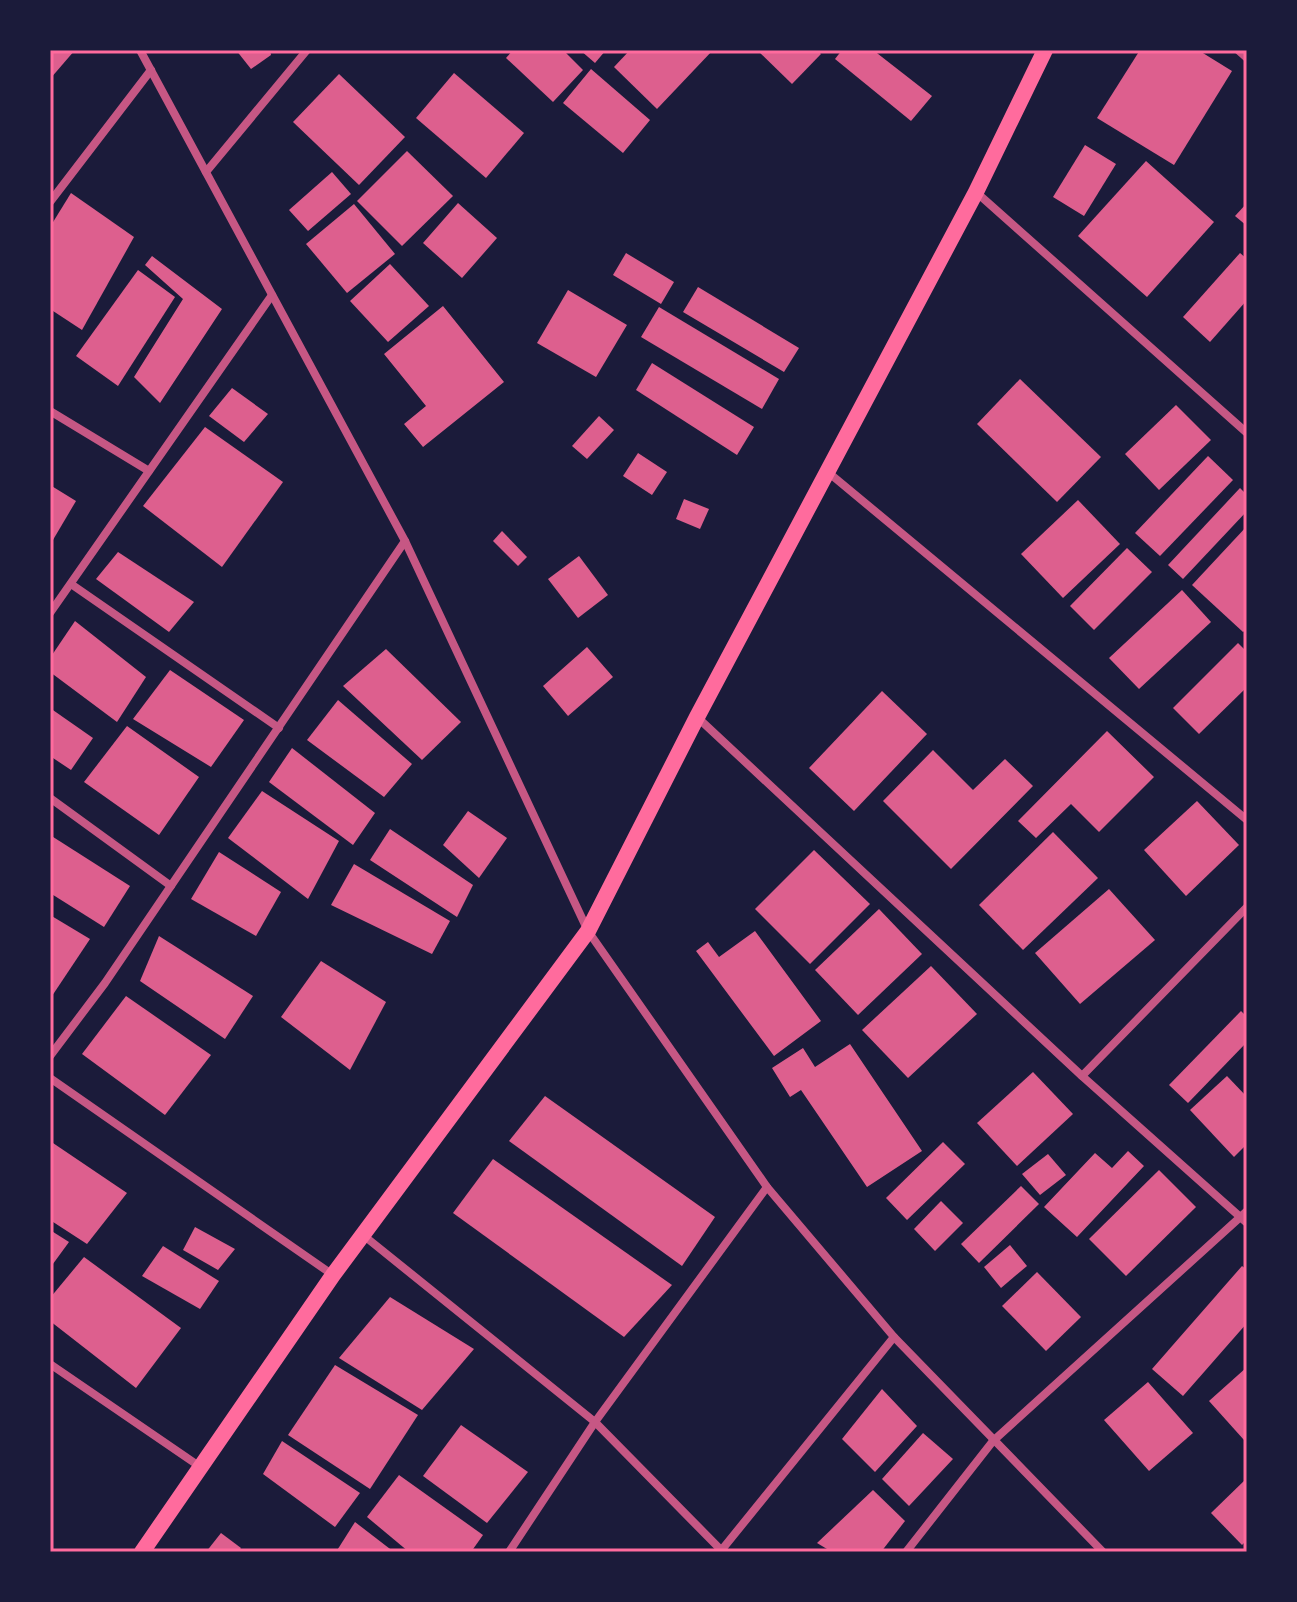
<svg xmlns="http://www.w3.org/2000/svg" width="1297" height="1602" font-family="Signika,sans-serif">
<style>
.building{fill:#dd5f8e}
.lines{fill:none;stroke-linecap:round;stroke-linejoin:round}
.minor{stroke:#c65784;stroke-width:8}
.secondary{stroke:#ff6b9d;stroke-width:16}
.neatline{fill:none;stroke:#ff6b9d;stroke-width:3}
</style>
<rect width="100%" height="100%" fill="#1b1b3a"/>
<g class="building">
<polygon points="50,50 75,50 50,79"/>
<polygon points="236,50 270,50 271,55 251,69"/>
<polygon points="513,50 563,50 583,70 553,102 506,58"/>
<polygon points="580,50 606,50 595,63"/>
<polygon points="630,50 713,50 657,109 614,67"/>
<polygon points="757,50 817,50 821,54 792,84"/>
<polygon points="842,50 873,50 932,96 911,121 835,59"/>
<polygon points="1140,50 1198,50 1232,71 1174,165 1097,118"/>
<polygon points="591,69 650,120 623,153 563,103"/>
<polygon points="454,73 524,133 486,178 416,118"/>
<polygon points="339,74 405,137 359,185 293,122"/>
<polygon points="1085,145 1116,164 1084,216 1053,197"/>
<polygon points="407,151 453,196 402,246 357,201"/>
<polygon points="1146,161 1214,222 1147,297 1078,236"/>
<polygon points="332,172 351,194 308,231 289,210"/>
<polygon points="71,193 134,237 82,330 50,309 50,227"/>
<polygon points="458,203 497,238 462,278 423,243"/>
<polygon points="1247,203 1247,226 1235,216"/>
<polygon points="354,204 395,254 347,293 306,244"/>
<polygon points="626,253 674,282 661,304 613,275"/>
<polygon points="1240,253 1247,259 1247,300 1210,342 1183,317"/>
<polygon points="152,256 222,309 160,403 134,377 183,299 145,265"/>
<polygon points="390,264 429,306 388,342 350,301"/>
<polygon points="138,270 175,297 118,386 76,356"/>
<polygon points="698,287 799,348 784,372 683,312"/>
<polygon points="568,290 627,325 596,377 537,343"/>
<polygon points="443,306 504,382 423,447 404,424 426,406 384,354"/>
<polygon points="659,307 779,379 762,409 641,337"/>
<polygon points="652,363 754,427 737,455 636,390"/>
<polygon points="1020,379 1101,457 1057,502 977,424"/>
<polygon points="232,388 268,414 244,442 209,416"/>
<polygon points="1176,405 1211,440 1159,490 1125,454"/>
<polygon points="599,416 614,430 587,459 572,446"/>
<polygon points="205,427 283,482 222,567 143,506"/>
<polygon points="638,453 667,472 652,495 623,476"/>
<polygon points="1208,456 1233,480 1160,556 1135,533"/>
<polygon points="50,485 76,501 50,545"/>
<polygon points="1240,488 1247,495 1247,511 1183,579 1168,565"/>
<polygon points="684,499 709,509 700,529 676,519"/>
<polygon points="1078,500 1120,544 1063,598 1021,554"/>
<polygon points="1247,526 1247,629 1243,632 1192,585"/>
<polygon points="502,531 527,557 518,566 493,541"/>
<polygon points="1127,548 1152,572 1094,630 1070,606"/>
<polygon points="118,552 194,602 169,632 96,579"/>
<polygon points="579,556 608,595 578,618 548,579"/>
<polygon points="1182,590 1211,622 1139,689 1109,658"/>
<polygon points="75,621 146,677 117,722 50,672 50,658"/>
<polygon points="1238,643 1247,652 1247,687 1199,734 1173,708"/>
<polygon points="587,647 613,677 568,716 543,686"/>
<polygon points="386,649 461,722 422,760 343,686"/>
<polygon points="170,670 244,720 211,767 133,719"/>
<polygon points="882,691 927,734 854,811 809,768"/>
<polygon points="338,700 412,764 384,797 307,740"/>
<polygon points="50,708 93,738 71,770 50,756"/>
<polygon points="127,726 199,777 159,835 84,782"/>
<polygon points="1107,731 1154,777 1099,832 1071,804 1036,838 1018,821"/>
<polygon points="292,748 375,813 353,845 269,782"/>
<polygon points="933,750 973,790 1005,759 1033,786 951,869 883,801"/>
<polygon points="262,791 339,841 308,899 228,838"/>
<polygon points="1197,801 1239,845 1186,896 1144,850"/>
<polygon points="468,811 507,838 479,878 443,845"/>
<polygon points="390,829 473,885 457,917 370,860"/>
<polygon points="1053,832 1098,878 1023,950 979,905"/>
<polygon points="50,835 130,886 104,927 50,893"/>
<polygon points="814,850 870,904 810,964 755,909"/>
<polygon points="219,852 281,892 256,936 191,899"/>
<polygon points="354,864 450,921 432,954 331,905"/>
<polygon points="1109,889 1155,940 1080,1004 1035,953"/>
<polygon points="879,909 922,954 858,1015 815,970"/>
<polygon points="50,915 90,939 50,999"/>
<polygon points="755,931 821,1021 774,1056 696,951 708,942 719,957"/>
<polygon points="159,936 253,996 225,1039 140,981"/>
<polygon points="321,961 386,1002 350,1070 281,1017"/>
<polygon points="931,966 977,1014 908,1078 862,1030"/>
<polygon points="126,996 211,1055 165,1115 82,1054"/>
<polygon points="1241,1011 1247,1017 1247,1042 1188,1103 1169,1085"/>
<polygon points="850,1044 922,1151 867,1187 801,1090 790,1097 772,1068 803,1048 815,1067"/>
<polygon points="1033,1072 1073,1114 1017,1166 977,1123"/>
<polygon points="1227,1076 1247,1097 1247,1144 1234,1157 1190,1110"/>
<polygon points="545,1096 715,1217 682,1266 509,1141"/>
<polygon points="50,1141 127,1193 87,1244 50,1220"/>
<polygon points="943,1142 965,1164 907,1220 886,1198"/>
<polygon points="1128,1151 1144,1166 1077,1237 1044,1207 1095,1153 1112,1168"/>
<polygon points="1048,1154 1066,1175 1040,1195 1022,1174"/>
<polygon points="493,1159 672,1285 624,1337 453,1213"/>
<polygon points="1159,1170 1196,1207 1126,1276 1089,1239"/>
<polygon points="1021,1186 1039,1204 979,1263 961,1244"/>
<polygon points="941,1201 963,1223 935,1251 914,1229"/>
<polygon points="195,1227 235,1249 218,1270 183,1250"/>
<polygon points="50,1230 69,1242 50,1268"/>
<polygon points="1010,1245 1027,1266 1001,1288 984,1267"/>
<polygon points="163,1246 219,1281 200,1309 142,1276"/>
<polygon points="84,1257 181,1328 136,1388 50,1321 50,1298"/>
<polygon points="1242,1266 1247,1270 1247,1323 1183,1396 1152,1369"/>
<polygon points="1037,1272 1081,1317 1046,1351 1002,1306"/>
<polygon points="390,1297 474,1349 422,1410 339,1358"/>
<polygon points="335,1365 418,1415 370,1489 288,1435"/>
<polygon points="1247,1367 1247,1437 1244,1440 1209,1401"/>
<polygon points="1148,1382 1193,1433 1149,1471 1104,1420"/>
<polygon points="882,1389 917,1426 875,1472 842,1439"/>
<polygon points="461,1425 528,1472 487,1523 423,1476"/>
<polygon points="923,1433 953,1459 909,1506 882,1479"/>
<polygon points="282,1441 360,1493 335,1527 263,1474"/>
<polygon points="399,1475 483,1535 471,1552 409,1552 367,1517"/>
<polygon points="1247,1478 1247,1540 1242,1545 1211,1513"/>
<polygon points="873,1490 905,1521 881,1552 832,1552 817,1543"/>
<polygon points="355,1522 394,1552 336,1552"/>
<polygon points="221,1533 241,1548 238,1552 206,1552"/>
</g>
<g class="lines">
<g class="minor">
<polyline points="140,50 405,541 588,931 767,1187 894,1337 1103,1552"/>
<polyline points="1238,50 1247,58"/>
<polyline points="206,172 307,50"/>
<polyline points="976,192 1247,433"/>
<polyline points="50,202 151,70"/>
<polyline points="50,411 149,471"/>
<polyline points="829,473 1247,820"/>
<polyline points="71,584 279,728"/>
<polyline points="50,613 272,295"/>
<polyline points="697,717 1082,1076 1247,1223"/>
<polyline points="50,798 171,886"/>
<polyline points="50,1056 105,983 405,541"/>
<polyline points="1082,1076 1247,907"/>
<polyline points="50,1078 333,1275"/>
<polyline points="363,1235 595,1422 723,1552"/>
<polyline points="50,1364 199,1466"/>
<polyline points="509,1552 595,1422 767,1187"/>
<polyline points="720,1552 894,1337"/>
<polyline points="906,1552 993,1441 1247,1211"/>
</g>
<polyline class="secondary" points="142,1552 333,1275 588,931 697,717 976,192 1045,50"/>
</g>
<rect width="1297" height="1602" fill="none" stroke="#1b1b3a" stroke-width="104"/>
<rect x="52" y="52" width="1193" height="1498" class="neatline"/>
</svg>
